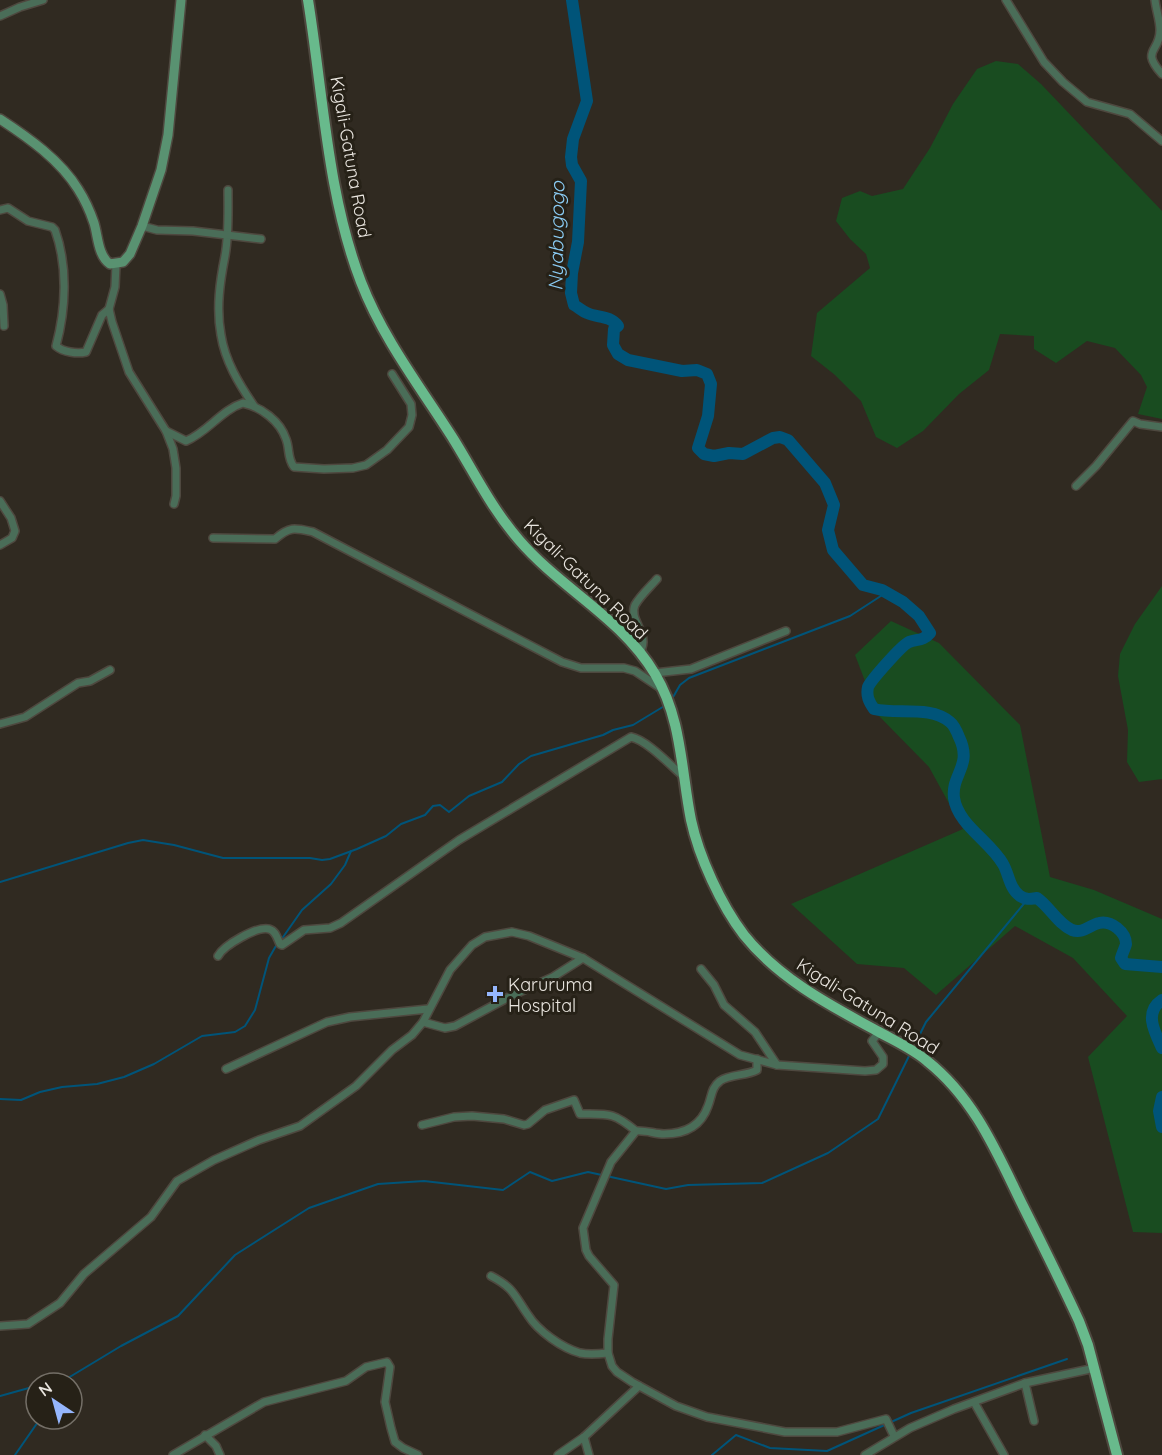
<svg xmlns="http://www.w3.org/2000/svg" width="1162" height="1455" font-family="Quicksand,sans-serif">
<style>
.green{fill:#194c20}
.lines{fill:none;stroke-linecap:round;stroke-linejoin:round}
.stream{stroke:#005479;stroke-width:2}
.river{stroke:#005479;stroke-width:12}
.minor-casing{stroke:#4e483f;stroke-width:10}
.secondary-casing{stroke:#4e483f;stroke-width:12}
.trunk-casing{stroke:#4e483f;stroke-width:14}
.minor{stroke:#4a6d58;stroke-width:7}
.secondary{stroke:#599271;stroke-width:9}
.trunk{stroke:#68ba8c;stroke-width:10}
.poi-dot{fill:#95b6fd;stroke:#262117;stroke-width:2}
.labels{text-anchor:middle;dominant-baseline:central;stroke-width:6;stroke-linejoin:round;paint-order:stroke}
.street-label{font-size:18px;fill:#e9e5df;stroke:#262117}
.poi-label{font-size:18px;fill:#e9e5df;stroke:#262117;text-anchor:start}
.water-label{font-size:20px;font-style:italic;fill:#8bccf4;stroke:#262117}
</style>
<rect width="100%" height="100%" fill="#302a21"/>
<g class="green">
<polygon points="996,61 1018,64 1041,84 1162,211 1162,419 1138,414 1147,387 1141,375 1115,348 1087,341 1056,363 1034,349 1034,336 1000,334 989,370 959,394 923,431 897,448 876,437 861,401 835,375 811,356 817,313 870,268 866,254 850,239 836,221 842,198 860,191 872,196 903,189 930,148 953,104 977,69"/>
<polygon points="1162,586 1162,779 1139,782 1127,762 1128,730 1118,676 1120,654 1135,624"/>
<polygon points="891,621 939,643 1020,725 1050,877 1094,890 1162,919 1162,1233 1133,1232 1088,1057 1127,1016 1073,958 1015,926 936,995 904,968 857,964 791,904 963,829 929,767 878,715 855,655"/>
</g>
<g class="lines">
<g class="stream">
<polyline points="672,699 680,685 689,678 850,616 887,592"/>
<polyline points="0,882 128,843 143,840 174,845 223,858 310,858 322,860 330,859 357,849 386,836 401,824 425,815 433,806 440,805 449,812 469,796 502,782 519,764 531,756 603,735 613,730 633,725 666,705"/>
<polyline points="281,940 302,910 331,884 345,865 351,851"/>
<polyline points="914,1046 926,1022 1027,900"/>
<polyline points="0,1099 21,1100 40,1092 62,1087 97,1084 124,1077 154,1064 202,1036 235,1032 245,1026 255,1010 269,958 277,944"/>
<polyline points="49,1383 68,1378 121,1346 178,1316 235,1255 309,1208 378,1184 424,1181 503,1190 530,1172 552,1181 588,1172 666,1189 688,1185 762,1183 828,1153 878,1119 910,1054"/>
<polyline points="0,1396 36,1386"/>
<polyline points="15,1455 40,1419"/>
<polyline points="712,1455 736,1435 770,1448 827,1451 911,1413 1067,1359"/>
</g>
<g class="river">
<path d="M572 0 587 101 573 139 571 157 572 165 581 181 578 242 572 273 571 293 574 305C578 307 582 311 587 313 597 318 610 315 618 326L614 329 613 345 618 354 628 360 682 371 697 370 707 374 711 384 708 416 698 448 704 454 714 456 729 453 743 454 773 438 780 437 788 440 825 483 834 505 828 530 833 550 863 585 882 590 903 602 919 616 930 633C923 641 918 639 909 642 902 645 871 680 868 687 866 696 869 702 874 709 897 715 930 705 950 722 954 725 957 732 959 737 973 766 951 774 954 798 958 825 990 841 1003 864 1009 874 1009 888 1020 896 1026 900 1030 899 1037 898 1049 906 1058 924 1072 930 1083 934 1090 925 1099 923 1111 920 1126 932 1126 944 1125 948 1122 954 1121 958L1125 964 1162 967"/>
<path d="M1162 1000C1144 1012 1154 1031 1162 1048"/>
<polyline points="1162,1097 1159,1111 1162,1127"/>
</g>
<defs>
<g id="minor">
<polyline points="1006,0 1044,62 1063,82 1087,102 1130,114 1162,141"/>
<path d="M1155 0C1156 10 1160 20 1160 30 1160 53 1140 49 1162 74"/>
<polyline points="0,16 20,7 43,0"/>
<path d="M228 190C228 212 229 234 225 256 220 281 216 308 221 335 225 361 239 384 254 406"/>
<path d="M0 210 8 208 28 221 52 227 55 230C68 266 66 309 56 346 63 352 77 354 86 352L102 315 109 309"/>
<polyline points="142,226 157,230 193,231 261,239"/>
<polyline points="116,265 115,287 109,309 112,322 129,372 166,431 173,449 176,468 176,496 174,504"/>
<polyline points="0,294 3,305 4,326"/>
<path d="M166 431 186 441C208 432 221 410 243 403 261 407 280 421 286 439 290 449 287 458 294 467L324 469 353 468 366 465 387 450 409 427 412 415 411 404 392 374"/>
<polyline points="1076,486 1096,466 1133,421 1140,424 1162,427"/>
<polyline points="0,501 11,518 15,531 12,538 0,545"/>
<path d="M213 538 275 539C290 526 295 528 313 532L562 662 581 668H624L635 671 659 687"/>
<path d="M640 652C651 634 628 620 635 605 640 596 650 587 657 579"/>
<polyline points="655,673 691,669 786,631"/>
<polyline points="0,724 25,717 78,683 90,681 110,670"/>
<path d="M218 956C224 945 257 926 269 929 276 931 277 938 280 944L282 945 304 930 330 928 341 923 459 840 631 737C647 740 671 766 684 777"/>
<polyline points="701,969 714,985 724,1005 755,1032 777,1065"/>
<polyline points="423,1022 445,1028 455,1026 511,996 553,977 583,958"/>
<path d="M757 1059V1070C746 1076 730 1074 720 1081 711 1088 712 1096 708 1106 701 1126 685 1134 664 1134 655 1134 646 1130 636 1131L611 1162 583 1228 586 1250 589 1256 614 1285 608 1339V1353L612 1366 617 1372 632 1382 676 1406 707 1417 785 1432H837L886 1419 894 1436"/>
<polyline points="226,1069 327,1022 350,1017 428,1009"/>
<path d="M422 1125 454 1117 472 1116 504 1119 524 1125 528 1124 545 1110 574 1100 580 1114C609 1114 613 1112 636 1131"/>
<path d="M491 1276C514 1288 514 1295 528 1315 538 1331 562 1348 580 1353 589 1355 599 1354 608 1353"/>
<polyline points="0,1326 28,1324 60,1303 84,1274 151,1217 177,1181 214,1160 259,1140 300,1126 356,1086 392,1050 412,1035 423,1022 450,970 472,945 485,937 512,932 529,936 583,958 740,1055 777,1065 865,1071 876,1070 883,1064 883,1057 872,1041 879,1032"/>
<polyline points="1025,1383 1034,1421"/>
<polyline points="974,1402 1004,1455"/>
<polyline points="205,1435 216,1446 220,1455"/>
<polyline points="584,1437 589,1455"/>
<polyline points="173,1455 264,1402 346,1381 366,1367 387,1362 390,1367 385,1402 391,1428 395,1442 403,1448 418,1455"/>
<polyline points="558,1455 584,1437 639,1386"/>
<polyline points="865,1455 910,1428 954,1409 1025,1383 1095,1368"/>
</g>
<path id="secondary" d="M0 119C29 138 60 160 78 189 85 200 90 211 94 223 98 236 98 256 110 264L123 262 130 254 142 226 161 170 168 135 181 0"/>
<path id="trunk" d="M308 0C323 92 327 194 361 282 383 339 421 388 454 440 475 474 492 509 519 540 561 589 621 617 655 674 682 719 681 770 691 820 699 857 721 905 744 935 779 979 831 1006 879 1032 895 1041 913 1049 927 1061 975 1099 997 1153 1023 1206 1042 1244 1061 1282 1079 1321L1088 1345 1117 1455"/>
</defs>
<use href="#minor" class="minor-casing"/>
<use href="#secondary" class="secondary-casing"/>
<use href="#trunk" class="trunk-casing"/>
<use href="#minor" class="minor"/>
<use href="#secondary" class="secondary"/>
<use href="#trunk" class="trunk"/>
</g>
<path class="poi-dot" d="M492 985h6v6h6v6h-6v6h-6v-6h-6v-6h6z"/>
<g class="labels">
<g class="street-label">
<text transform="translate(351 157) rotate(80)">Kigali-Gatuna Road</text>
<text transform="translate(586 579) rotate(44)">Kigali-Gatuna Road</text>
<text transform="translate(868 1006) rotate(32)">Kigali-Gatuna Road</text>
</g>
<g class="poi-label">
<text x="508" y="984">Karuruma<tspan x="508" dy="21">Hospital</tspan></text>
</g>
<g class="water-label">
<text transform="translate(556 236) rotate(-89)">Nyabugogo</text>
</g>
</g>
<g transform="translate(54 1401) rotate(324)"><circle r="28" fill="#262117" stroke="#746f67" stroke-width="1.5"/>
<path d="M0-4.5L10 22L0 15L-10 22Z" fill="#95b6fd"/>
<text y="-9" font-size="16" font-weight="bold" text-anchor="middle" fill="#e9e5df">N</text>
</g>
</svg>
